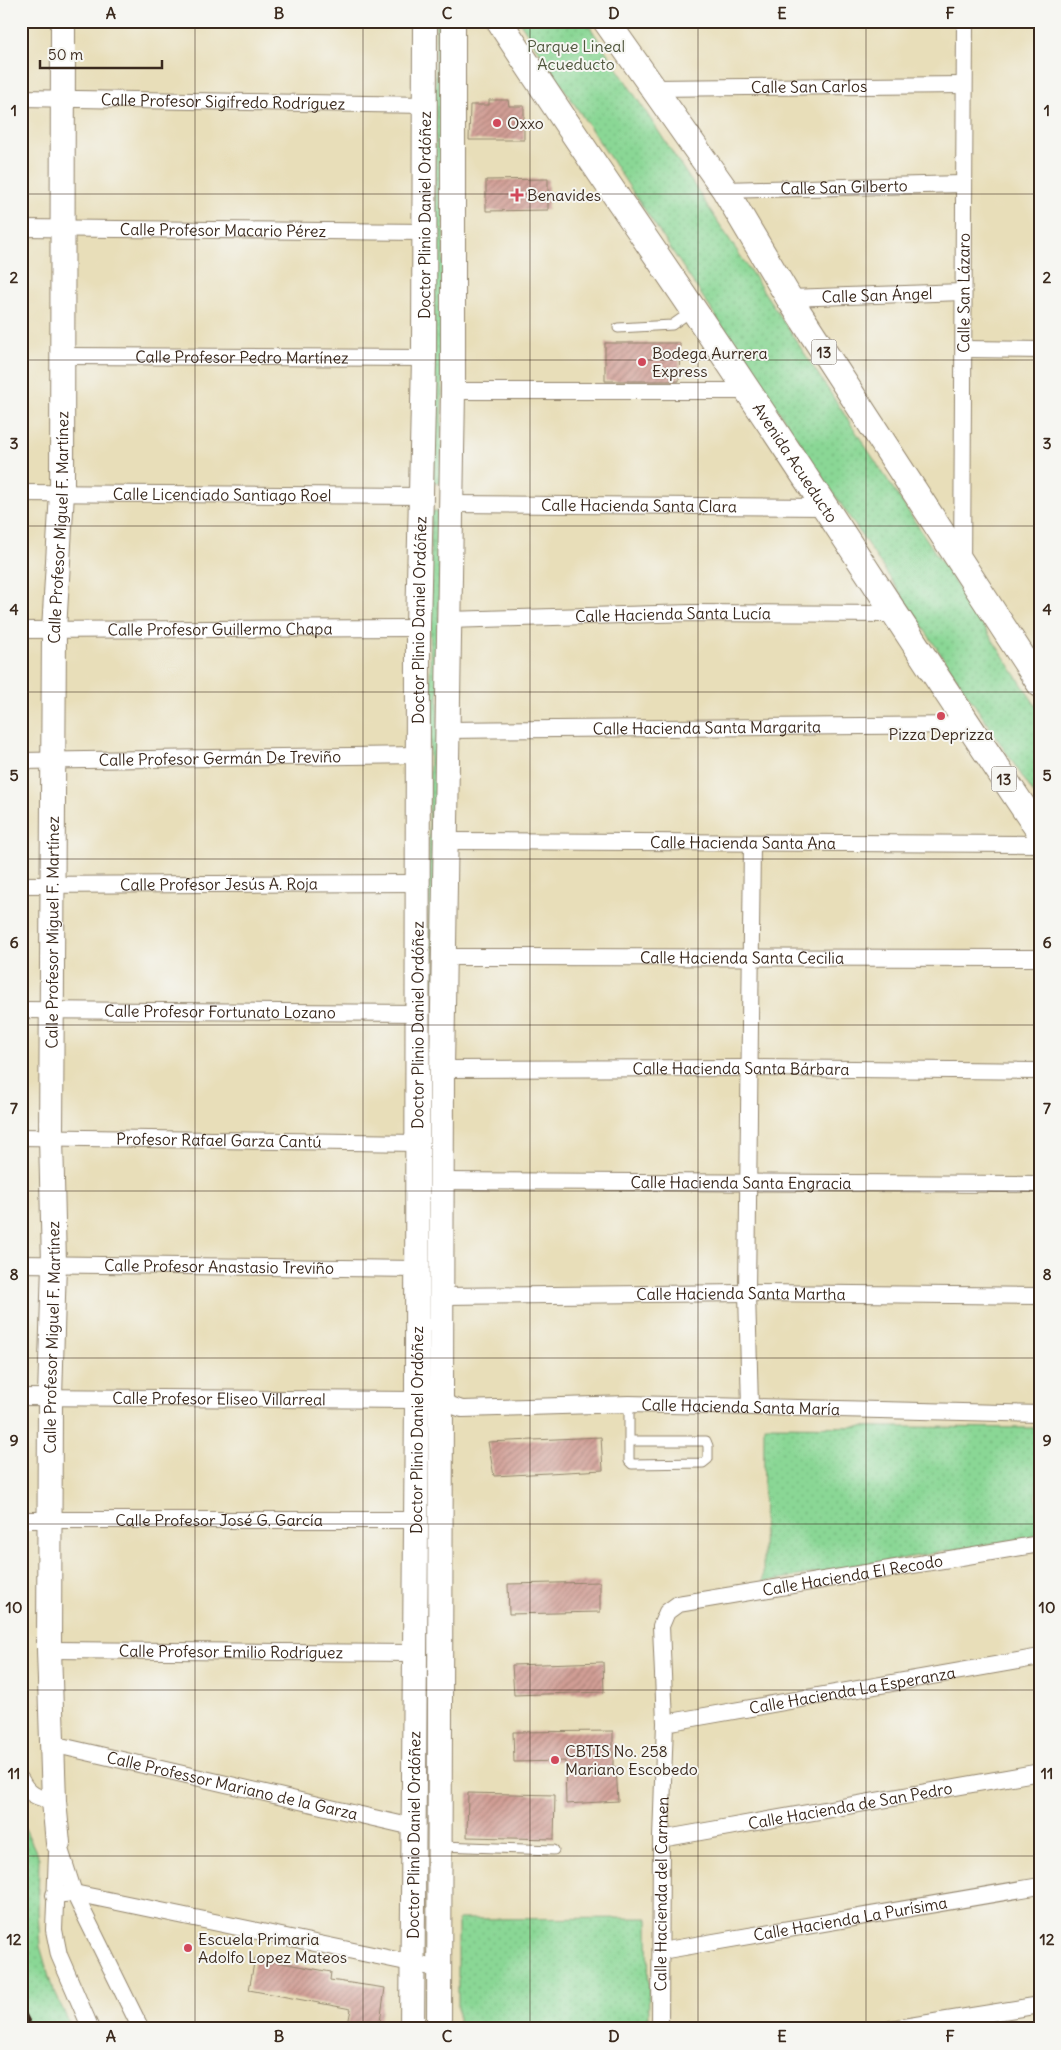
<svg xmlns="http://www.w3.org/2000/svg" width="1061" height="2050" font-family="Delius,sans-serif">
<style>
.grass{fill:url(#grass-dots);stroke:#62805a}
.building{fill:url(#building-hatch)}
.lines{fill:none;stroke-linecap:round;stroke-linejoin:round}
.lane-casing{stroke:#92846c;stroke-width:11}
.street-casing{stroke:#92846c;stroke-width:18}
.secondary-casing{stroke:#92846c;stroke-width:26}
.primary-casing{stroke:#92846c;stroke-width:28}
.lane{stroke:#fff;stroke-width:9}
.street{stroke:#fff;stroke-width:16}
.secondary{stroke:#fff;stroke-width:24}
.primary{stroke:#fff;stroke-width:26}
.rail{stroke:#3b2a1e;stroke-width:4}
.grid{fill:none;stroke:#3b2a1e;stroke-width:1;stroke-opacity:0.55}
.poi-dot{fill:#d1495b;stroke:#f6f6f2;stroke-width:2}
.labels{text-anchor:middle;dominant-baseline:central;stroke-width:4;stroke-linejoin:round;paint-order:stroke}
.shield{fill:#f6f6f2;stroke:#73675e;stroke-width:1}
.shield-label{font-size:15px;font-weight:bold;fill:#3b2a1e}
.park-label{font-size:16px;fill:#4f553c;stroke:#f6f6f2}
.street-label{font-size:16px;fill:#3b2a1e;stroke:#f6f6f2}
.poi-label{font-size:16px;fill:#3b2a1e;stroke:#f6f6f2;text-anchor:start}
.neatline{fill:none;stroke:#3b2a1e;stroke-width:2}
.grid-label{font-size:16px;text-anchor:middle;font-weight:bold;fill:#3b2a1e}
</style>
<defs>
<pattern id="grass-dots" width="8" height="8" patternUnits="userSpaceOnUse" patternTransform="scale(1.25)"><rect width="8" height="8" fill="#8ad795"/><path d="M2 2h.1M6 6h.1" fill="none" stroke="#78b980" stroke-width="1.8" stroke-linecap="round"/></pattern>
<pattern id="building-hatch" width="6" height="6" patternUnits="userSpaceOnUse" patternTransform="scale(1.25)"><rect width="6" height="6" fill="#d19e95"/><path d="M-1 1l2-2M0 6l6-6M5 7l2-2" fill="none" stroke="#ab8179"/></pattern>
</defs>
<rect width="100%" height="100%" fill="#f6f6f2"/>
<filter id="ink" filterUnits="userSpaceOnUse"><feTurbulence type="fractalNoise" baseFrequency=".02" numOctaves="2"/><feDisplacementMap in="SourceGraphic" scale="10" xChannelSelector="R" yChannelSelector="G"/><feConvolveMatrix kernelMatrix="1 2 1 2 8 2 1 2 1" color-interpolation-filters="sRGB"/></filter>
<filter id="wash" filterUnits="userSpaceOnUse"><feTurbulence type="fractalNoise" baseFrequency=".0096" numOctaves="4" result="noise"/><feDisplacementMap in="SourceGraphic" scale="20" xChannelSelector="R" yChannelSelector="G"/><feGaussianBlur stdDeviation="1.12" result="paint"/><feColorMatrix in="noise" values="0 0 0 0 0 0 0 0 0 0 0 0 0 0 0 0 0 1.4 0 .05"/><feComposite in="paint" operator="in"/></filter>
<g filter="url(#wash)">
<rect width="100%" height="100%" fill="#e8deb9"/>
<g class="grass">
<polygon points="436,21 446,21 441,483 435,483 433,480"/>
<polygon points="519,21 586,21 1040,712 1040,803"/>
<polygon points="433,511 437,511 440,513 431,1397 426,1394 431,515"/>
<polygon points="764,1426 1037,1428 1036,1536 763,1582"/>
<polygon points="21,1820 39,1858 38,1911 40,1946 51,1984 72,2029 21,2029"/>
<polygon points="648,1918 649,2029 458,2029 458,1919"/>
</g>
<g id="blocks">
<g class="building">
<polygon points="489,100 508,100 509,106 524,106 524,140 469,140 470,105 489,105"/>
<polygon points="548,179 548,210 486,211 486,180"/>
<polygon points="605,343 680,343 679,381 605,381"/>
<polygon points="601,1437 603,1470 494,1476 488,1442"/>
<polygon points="600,1582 600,1612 509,1614 508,1584"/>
<polygon points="603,1662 604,1692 514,1695 512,1665"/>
<polygon points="613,1731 613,1767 616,1767 618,1801 566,1804 565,1761 514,1762 513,1732"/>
<polygon points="468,1793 555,1795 554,1839 467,1837"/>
<polygon points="255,1958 331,1972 330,1980 385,1988 379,2029 347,2029 351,2009 249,1990"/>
</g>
</g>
</g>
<g filter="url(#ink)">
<use href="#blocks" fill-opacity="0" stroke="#92846c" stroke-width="1"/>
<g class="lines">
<defs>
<g id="lane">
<polyline points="618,328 672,325 692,311"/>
<polyline points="629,1404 629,1461 632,1464 703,1463 708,1459 708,1446 706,1441 629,1441"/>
<polyline points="442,1846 554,1850"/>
</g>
<g id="street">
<path id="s1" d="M653 88 964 85"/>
<path id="s2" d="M21 98 426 105"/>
<path id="s3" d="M725 190 962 184"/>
<path id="s4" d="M21 228 425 232"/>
<path id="s5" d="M789 298 963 292"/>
<polyline points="964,349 1040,350"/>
<path id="s6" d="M61 356 424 358"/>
<polyline points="453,391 748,391"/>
<path id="s7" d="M21 493 422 496"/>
<path id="s8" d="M451 504 825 507"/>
<path id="s9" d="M962 562C964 382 963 202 965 21"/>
<path id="s10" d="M448 620 692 613 896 614"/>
<path id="s11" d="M21 630 418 628"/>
<path id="s12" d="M447 730 968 725"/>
<path id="s13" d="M21 761 419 755"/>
<path id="s14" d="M445 841 1040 844"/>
<path id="s15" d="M21 885 417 883"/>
<path id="s16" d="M443 957 1040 958"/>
<path id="s17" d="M21 1010 418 1013"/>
<path id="s18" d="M442 1069 749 1068 1040 1071"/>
<path id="s19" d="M21 1137 417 1143"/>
<path id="s20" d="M441 1181 1040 1184"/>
<path id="s21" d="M21 1264 417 1269"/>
<path id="s22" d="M442 1296 747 1293 1040 1296"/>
<path id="s23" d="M21 1397 417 1400"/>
<path id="s24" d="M442 1402 462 1409 629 1404 1040 1414"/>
<polyline points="750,1407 747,1293 752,843"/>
<path id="s25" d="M21 1520H415"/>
<path id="s26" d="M49 1650 414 1653"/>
<path id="s27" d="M665 1723 1040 1657"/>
<path id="s28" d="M52 1744 413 1827"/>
<path d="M21 1780C28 1795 38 1798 54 1801"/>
<path id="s29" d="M661 1839 1040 1772"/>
<polyline points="58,1843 74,1893 141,2029"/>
<polyline points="57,1853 54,1930 59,1955 91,2029"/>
<polyline points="54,1895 74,1893 440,1969"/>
<path id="s30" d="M661 1951 1040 1886"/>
<path id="s31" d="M660 2029 661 1839 665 1723 661 1626 667 1612 678 1604 1040 1544"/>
<polyline points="891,2029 1040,2005"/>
</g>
<g id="secondary">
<path id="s32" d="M58 1843 54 1801 49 1650 50 1397 54 1264 51 1137 54 630 62 493 63 21"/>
<path id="s33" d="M412 2029 417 1400 418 628 424 358 425 21"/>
<polyline points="439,2029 442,1069 453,391 453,21"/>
</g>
<g id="primary">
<path id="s34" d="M499 21C580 146 666 267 748 391 846 537 941 686 1040 832"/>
<polyline points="606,21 725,190 789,298 1040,684"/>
</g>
</defs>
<use href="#lane" class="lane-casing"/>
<use href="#street" class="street-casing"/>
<use href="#secondary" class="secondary-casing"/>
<use href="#primary" class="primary-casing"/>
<use href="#lane" class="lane"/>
<use href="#street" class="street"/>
<use href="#secondary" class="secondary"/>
<use href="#primary" class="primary"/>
<polyline class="rail" points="21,2007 32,2029"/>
</g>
</g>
<path class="grid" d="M195 21V2029M363 21V2029M530 21V2029M698 21V2029M866 21V2029M21 194H1040M21 360H1040M21 526H1040M21 692H1040M21 859H1040M21 1025H1040M21 1191H1040M21 1358H1040M21 1524H1040M21 1690H1040M21 1856H1040"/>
<g class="poi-dot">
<circle cx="497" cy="123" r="5"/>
<path d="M514.5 187.5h5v5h5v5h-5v5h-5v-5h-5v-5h5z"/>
<circle cx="642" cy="362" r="5"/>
<circle cx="941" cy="716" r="5"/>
<circle cx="555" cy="1760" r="5"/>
<circle cx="188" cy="1948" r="5"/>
</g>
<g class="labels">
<g class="shield">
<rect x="811.5" y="339.5" width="25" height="25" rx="4"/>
<rect x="991.5" y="766.5" width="25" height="25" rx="4"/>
</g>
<g class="shield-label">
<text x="824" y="352">13</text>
<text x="1004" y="779">13</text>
</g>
<g class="park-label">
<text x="576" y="46">Parque Lineal<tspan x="576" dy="18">Acueducto</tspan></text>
</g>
<g class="street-label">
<text stroke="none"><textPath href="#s1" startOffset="156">Calle San Carlos</textPath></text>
<text stroke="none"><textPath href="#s2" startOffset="202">Calle Profesor Sigifredo Rodríguez</textPath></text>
<text stroke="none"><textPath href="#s3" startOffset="119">Calle San Gilberto</textPath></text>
<text stroke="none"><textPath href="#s33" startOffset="1814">Doctor Plinio Daniel Ordóñez</textPath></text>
<text stroke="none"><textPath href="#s4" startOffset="202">Calle Profesor Macario Pérez</textPath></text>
<text stroke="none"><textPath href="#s9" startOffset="269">Calle San Lázaro</textPath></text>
<text stroke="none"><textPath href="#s5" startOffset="88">Calle San Ángel</textPath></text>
<text stroke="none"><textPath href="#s6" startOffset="181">Calle Profesor Pedro Martínez</textPath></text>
<text stroke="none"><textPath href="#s34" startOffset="532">Avenida Acueducto</textPath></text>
<text stroke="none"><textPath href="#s7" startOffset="201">Calle Licenciado Santiago Roel</textPath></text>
<text stroke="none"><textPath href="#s8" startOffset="188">Calle Hacienda Santa Clara</textPath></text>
<text stroke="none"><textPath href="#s32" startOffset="1316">Calle Profesor Miguel F. Martínez</textPath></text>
<text stroke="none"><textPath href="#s10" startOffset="225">Calle Hacienda Santa Lucía</textPath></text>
<text stroke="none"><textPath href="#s33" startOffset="1409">Doctor Plinio Daniel Ordóñez</textPath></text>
<text stroke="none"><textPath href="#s11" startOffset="199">Calle Profesor Guillermo Chapa</textPath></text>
<text stroke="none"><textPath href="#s12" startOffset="260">Calle Hacienda Santa Margarita</textPath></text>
<text stroke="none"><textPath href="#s13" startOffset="199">Calle Profesor Germán De Treviño</textPath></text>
<text stroke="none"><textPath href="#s14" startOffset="298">Calle Hacienda Santa Ana</textPath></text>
<text stroke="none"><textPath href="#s15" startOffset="198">Calle Profesor Jesús A. Roja</textPath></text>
<text stroke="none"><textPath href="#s32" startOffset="911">Calle Profesor Miguel F. Martínez</textPath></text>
<text stroke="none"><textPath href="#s16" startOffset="299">Calle Hacienda Santa Cecilia</textPath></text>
<text stroke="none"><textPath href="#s17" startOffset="199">Calle Profesor Fortunato Lozano</textPath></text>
<text stroke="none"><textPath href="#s33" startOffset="1004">Doctor Plinio Daniel Ordóñez</textPath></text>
<text stroke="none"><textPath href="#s18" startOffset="299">Calle Hacienda Santa Bárbara</textPath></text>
<text stroke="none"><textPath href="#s19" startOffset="198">Profesor Rafael Garza Cantú</textPath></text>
<text stroke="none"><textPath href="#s20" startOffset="300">Calle Hacienda Santa Engracia</textPath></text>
<text stroke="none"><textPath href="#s21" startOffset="198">Calle Profesor Anastasio Treviño</textPath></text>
<text stroke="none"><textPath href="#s22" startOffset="299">Calle Hacienda Santa Martha</textPath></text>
<text stroke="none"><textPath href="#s32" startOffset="506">Calle Profesor Miguel F. Martínez</textPath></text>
<text stroke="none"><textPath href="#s23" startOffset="198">Calle Profesor Eliseo Villarreal</textPath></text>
<text stroke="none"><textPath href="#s24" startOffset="300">Calle Hacienda Santa María</textPath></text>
<text stroke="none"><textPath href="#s33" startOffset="599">Doctor Plinio Daniel Ordóñez</textPath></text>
<text stroke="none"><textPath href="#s25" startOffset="198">Calle Profesor José G. García</textPath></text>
<text stroke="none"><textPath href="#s31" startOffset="609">Calle Hacienda El Recodo</textPath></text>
<text stroke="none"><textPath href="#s26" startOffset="182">Calle Profesor Emilio Rodríguez</textPath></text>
<text stroke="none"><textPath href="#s27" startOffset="190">Calle Hacienda La Esperanza</textPath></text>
<text stroke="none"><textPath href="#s28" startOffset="185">Calle Professor Mariano de la Garza</textPath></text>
<text stroke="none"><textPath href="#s29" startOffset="192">Calle Hacienda de San Pedro</textPath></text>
<text stroke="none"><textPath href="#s33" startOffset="194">Doctor Plinio Daniel Ordóñez</textPath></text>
<text stroke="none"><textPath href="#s31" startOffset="135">Calle Hacienda del Carmen</textPath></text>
<text stroke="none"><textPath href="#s30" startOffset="192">Calle Hacienda La Purísima</textPath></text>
</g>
<g class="poi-label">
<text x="507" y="123">Oxxo</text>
<text x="527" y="195">Benavides</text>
<text x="652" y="353">Bodega Aurrera<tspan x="652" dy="18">Express</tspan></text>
<text x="941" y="734" text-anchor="middle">Pizza Deprizza</text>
<text x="565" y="1751">CBTIS No. 258<tspan x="565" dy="18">Mariano Escobedo</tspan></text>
<text x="198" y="1939">Escuela Primaria<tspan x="198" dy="18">Adolfo Lopez Mateos</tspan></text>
</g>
</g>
<rect width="1061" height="2050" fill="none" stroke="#f6f6f2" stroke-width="55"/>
<path d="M40 60v8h122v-8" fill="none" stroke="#3b2a1e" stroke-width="2.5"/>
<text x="48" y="60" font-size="15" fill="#3b2a1e" stroke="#f6f6f2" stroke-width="4" paint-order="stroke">50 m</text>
<rect x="28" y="28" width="1006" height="1994" class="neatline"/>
<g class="grid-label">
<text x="111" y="19">A</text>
<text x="279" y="19">B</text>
<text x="447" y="19">C</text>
<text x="614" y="19">D</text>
<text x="782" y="19">E</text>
<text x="950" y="19">F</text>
<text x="14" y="116">1</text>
<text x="1047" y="116">1</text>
<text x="14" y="283">2</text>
<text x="1047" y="283">2</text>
<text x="14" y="449">3</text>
<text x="1047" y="449">3</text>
<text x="14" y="615">4</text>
<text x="1047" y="615">4</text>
<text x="14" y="781">5</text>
<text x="1047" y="781">5</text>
<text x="14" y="948">6</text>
<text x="1047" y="948">6</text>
<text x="14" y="1114">7</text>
<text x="1047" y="1114">7</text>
<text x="14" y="1280">8</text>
<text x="1047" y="1280">8</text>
<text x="14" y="1446">9</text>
<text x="1047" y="1446">9</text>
<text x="14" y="1613">10</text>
<text x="1047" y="1613">10</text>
<text x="14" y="1779">11</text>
<text x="1047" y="1779">11</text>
<text x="14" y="1945">12</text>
<text x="1047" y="1945">12</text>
<text x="111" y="2042">A</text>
<text x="279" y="2042">B</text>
<text x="447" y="2042">C</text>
<text x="614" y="2042">D</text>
<text x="782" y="2042">E</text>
<text x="950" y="2042">F</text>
</g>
</svg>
